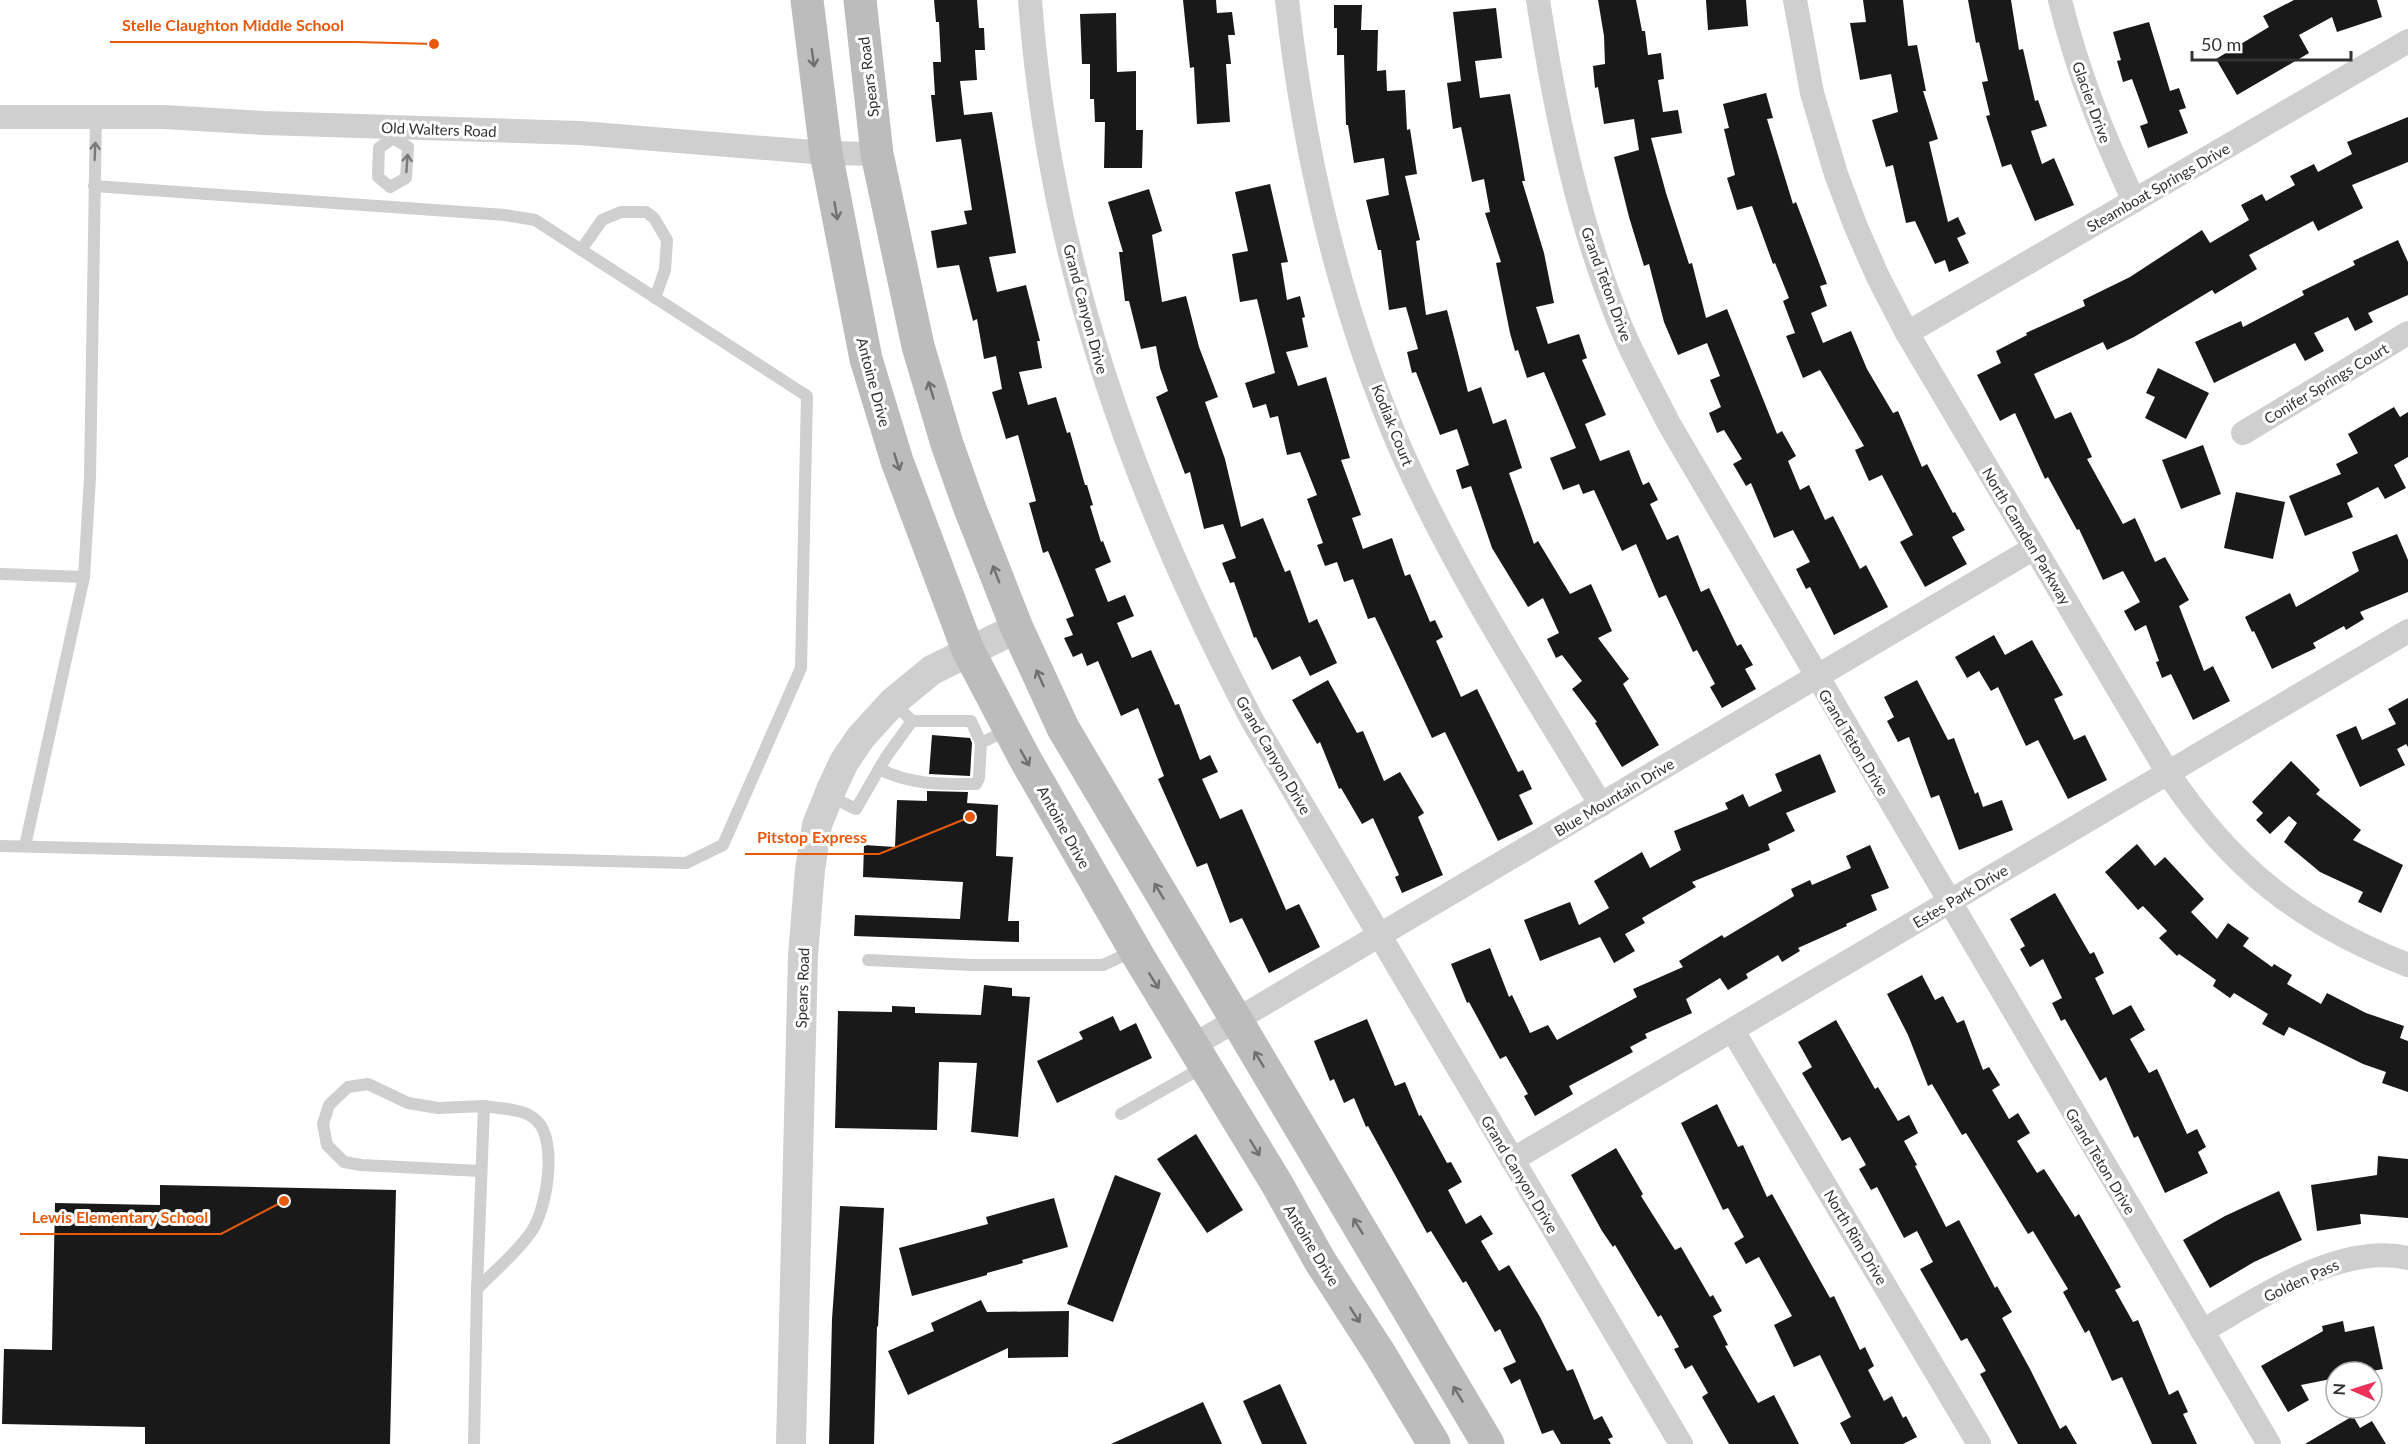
<svg xmlns="http://www.w3.org/2000/svg" width="2408" height="1444" font-family="Lato,sans-serif">
<style>
.building{fill:#191919}
.lines{fill:none;stroke-linecap:round;stroke-linejoin:round}
.service{stroke:#cfcfcf;stroke-width:12}
.minor{stroke:#cfcfcf;stroke-width:24}
.tertiary{stroke:#cfcfcf;stroke-width:30}
.secondary{stroke:#bcbcbc;stroke-width:33}
.oneway{stroke:#707070}
.oneway2{stroke:#797979}
.labels{text-anchor:middle;dominant-baseline:central;stroke-width:6;stroke-linejoin:round;paint-order:stroke}
.street-label{font-size:15px;fill:#323232;stroke:#fff}
.leader{fill:none;stroke:#e8590c;stroke-width:2}
.callout-dot{fill:#e8590c;stroke:#fff;stroke-width:2}
.callout-label{font-size:16px;text-anchor:middle;font-weight:bold;fill:#e8590c;stroke:#fff;stroke-width:6;stroke-linejoin:round;paint-order:stroke}
</style>
<rect width="100%" height="100%" fill="#fff"/>
<g class="building">
<polygon points="934,0 977,0 979,28 984,28 985,50 975,50 977,80 960,81 964,115 992,112 1016,253 989,257 997,292 1026,285 1040,341 1037,341 1042,368 1019,372 1028,405 1056,397 1067,433 1070,432 1085,485 1087,485 1093,505 1090,506 1101,542 1103,541 1111,562 1095,569 1108,602 1125,595 1134,616 1117,623 1132,658 1151,650 1175,705 1179,704 1200,760 1210,755 1218,772 1202,779 1220,819 1242,809 1286,910 1299,904 1320,947 1269,973 1242,918 1230,923 1207,863 1197,867 1158,779 1164,776 1138,708 1121,716 1098,661 1087,666 1082,653 1073,657 1064,638 1073,635 1066,619 1074,616 1048,551 1043,553 1029,503 1036,501 1018,435 1006,439 992,392 1002,389 996,356 984,359 977,319 973,321 959,265 937,268 931,231 967,224 964,211 972,210 961,139 936,142 931,95 935,95 933,62 941,62 939,22 936,22"/>
<polygon points="1183,0 1216,0 1217,13 1232,12 1235,35 1228,35 1231,64 1226,64 1230,122 1197,124 1194,67 1190,68"/>
<polygon points="1598,0 1636,0 1642,31 1645,31 1648,55 1661,53 1664,79 1658,80 1663,112 1678,110 1682,133 1651,138 1666,193 1689,264 1692,263 1706,318 1727,309 1777,434 1782,431 1796,456 1788,461 1800,490 1809,485 1825,520 1833,516 1860,569 1866,565 1888,607 1834,635 1810,587 1806,589 1796,569 1810,562 1793,530 1774,538 1751,483 1746,486 1733,464 1742,459 1724,430 1717,433 1709,413 1721,407 1710,380 1720,376 1707,343 1678,355 1664,322 1649,264 1644,266 1629,217 1614,157 1639,150 1634,119 1604,124 1598,87 1595,88 1593,66 1605,64 1604,36"/>
<polygon points="1706,0 1746,0 1748,26 1708,30"/>
<polygon points="1863,0 1903,0 1908,46 1917,45 1926,91 1923,91 1938,139 1929,142 1948,222 1958,217 1966,234 1957,238 1969,263 1949,272 1945,260 1935,264 1915,221 1906,223 1893,165 1886,167 1872,120 1898,112 1891,74 1860,80 1850,23 1866,22"/>
<polygon points="1968,0 2011,0 2019,50 2023,49 2035,101 2038,100 2047,126 2031,131 2042,164 2054,158 2074,205 2035,221 2011,164 2002,167 1986,116 1990,115 1982,82 1988,81 1979,42 1976,43"/>
<polygon points="2294,0 2377,0 2382,17 2337,32 2332,17 2299,35 2309,53 2237,95 2216,59 2269,27 2263,16"/>
<polygon points="1334,5 1362,5 1361,30 1378,30 1377,71 1386,70 1387,91 1405,90 1407,130 1410,129 1417,174 1405,176 1420,240 1416,241 1426,315 1447,310 1468,392 1481,387 1493,424 1506,419 1522,468 1509,473 1534,544 1538,541 1570,594 1591,584 1612,631 1598,638 1629,679 1623,684 1659,745 1622,767 1595,723 1597,722 1572,689 1582,681 1562,655 1556,658 1547,639 1559,633 1543,598 1528,607 1492,548 1471,486 1462,489 1456,470 1469,465 1457,429 1440,435 1416,372 1412,373 1407,352 1418,349 1406,307 1389,310 1381,250 1378,250 1366,200 1389,195 1384,158 1354,163 1348,125 1346,125 1344,55 1337,55 1337,28 1334,28"/>
<polygon points="1496,8 1502,58 1475,61 1480,98 1510,94 1525,181 1522,181 1544,253 1554,303 1536,307 1548,344 1579,334 1587,358 1582,360 1606,415 1585,424 1600,461 1629,450 1643,485 1649,482 1658,500 1650,504 1667,540 1678,535 1701,592 1709,588 1737,646 1741,644 1753,665 1745,669 1756,689 1722,708 1710,687 1715,684 1697,650 1693,652 1666,595 1659,598 1636,544 1622,551 1594,490 1583,494 1579,484 1563,490 1550,458 1576,448 1544,372 1527,378 1518,350 1515,351 1510,333 1496,263 1501,262 1485,213 1490,212 1484,179 1472,182 1461,127 1453,129 1447,83 1461,81 1453,12"/>
<polygon points="1116,13 1117,72 1136,71 1136,130 1143,130 1142,168 1104,168 1105,122 1095,122 1094,99 1090,99 1090,64 1082,64 1080,14"/>
<polygon points="2149,22 2170,91 2179,88 2186,108 2179,110 2188,133 2148,148 2140,126 2148,123 2132,79 2123,82 2117,61 2121,60 2113,32"/>
<polygon points="1766,93 1773,118 1767,119 1793,204 1796,202 1827,284 1820,286 1827,306 1811,313 1823,343 1851,331 1867,369 1893,413 1898,411 1922,467 1927,464 1953,513 1955,512 1965,530 1952,537 1967,564 1925,587 1900,542 1913,535 1882,475 1869,481 1855,450 1864,446 1820,370 1803,378 1786,336 1795,333 1783,301 1789,298 1775,263 1773,264 1752,206 1737,210 1727,178 1735,175 1724,129 1729,128 1723,104"/>
<polygon points="2408,117 2408,162 2352,185 2363,208 2318,231 2313,221 2249,255 2257,269 2215,294 2212,290 2134,337 2107,350 2103,342 2034,374 2055,419 2071,412 2092,457 2087,459 2123,524 2135,518 2155,562 2165,557 2189,600 2179,606 2204,671 2213,666 2230,701 2193,720 2171,674 2162,678 2156,662 2159,661 2146,625 2135,631 2124,611 2140,602 2123,571 2103,580 2079,529 2077,530 2048,477 2045,479 2015,413 2000,421 1977,375 2001,363 1996,351 2027,335 2026,333 2085,306 2083,300 2130,277 2202,230 2210,243 2249,220 2241,205 2262,194 2266,201 2295,185 2290,176 2314,164 2318,172 2352,154 2347,142"/>
<polygon points="1270,184 1288,262 1281,263 1287,300 1300,296 1305,317 1302,318 1308,347 1286,352 1298,386 1326,377 1350,458 1341,460 1361,515 1352,518 1363,549 1392,538 1405,576 1410,574 1430,622 1435,620 1443,637 1436,641 1461,697 1477,689 1518,772 1523,770 1532,789 1519,795 1533,824 1498,841 1445,732 1432,738 1375,617 1368,619 1353,579 1344,582 1337,562 1325,566 1317,545 1323,543 1307,499 1317,495 1300,452 1287,455 1278,416 1270,418 1266,404 1253,408 1245,383 1275,373 1257,299 1240,302 1232,254 1248,251 1235,192"/>
<polygon points="1149,189 1162,231 1152,235 1162,302 1186,296 1199,347 1218,397 1205,402 1225,459 1241,527 1263,518 1285,572 1290,570 1309,623 1317,619 1337,663 1310,676 1300,656 1272,670 1256,637 1254,638 1234,582 1230,583 1222,563 1236,558 1223,524 1204,529 1190,472 1185,474 1156,397 1168,391 1160,368 1156,346 1141,349 1129,301 1125,301 1119,252 1123,252 1108,202"/>
<polygon points="2398,240 2408,262 2408,295 2368,313 2373,322 2355,331 2348,317 2314,333 2324,351 2305,361 2295,343 2214,383 2195,342 2241,321 2243,327 2304,295 2302,291 2355,265 2353,261"/>
<polygon points="2158,368 2209,393 2186,439 2145,418 2155,397 2146,393"/>
<polygon points="2394,407 2400,417 2408,412 2408,457 2394,465 2406,488 2385,499 2378,487 2347,503 2353,517 2305,536 2289,496 2341,474 2336,464 2358,453 2348,434"/>
<polygon points="2203,445 2221,494 2181,509 2162,460"/>
<polygon points="2236,492 2285,502 2273,559 2224,548"/>
<polygon points="2397,534 2408,560 2408,592 2360,612 2364,619 2346,630 2344,626 2313,643 2316,648 2272,669 2254,631 2252,632 2245,617 2290,593 2296,607 2359,571 2352,552"/>
<polygon points="1994,635 2005,655 2032,640 2063,695 2054,699 2074,740 2085,735 2107,780 2068,799 2038,740 2026,746 1998,687 1991,691 1979,671 1967,678 1955,657"/>
<polygon points="1328,680 1357,733 1363,731 1384,781 1400,772 1424,813 1418,817 1443,875 1402,893 1395,877 1399,875 1373,818 1362,824 1341,788 1339,789 1320,742 1317,744 1292,700"/>
<polygon points="1917,680 1948,740 1954,738 1975,794 1978,792 1983,807 2002,800 2013,830 1959,850 1939,795 1931,798 1909,737 1898,742 1887,721 1894,717 1884,697"/>
<polygon points="2408,698 2408,747 2406,744 2397,749 2405,765 2360,787 2336,735 2356,726 2362,740 2396,724 2388,709"/>
<polygon points="932,735 970,738 972,743 970,776 929,774"/>
<polygon points="1820,754 1836,792 1786,813 1795,831 1768,844 1770,850 1692,882 1696,887 1642,918 1645,923 1625,934 1635,951 1614,963 1600,937 1540,961 1524,920 1570,902 1579,925 1609,908 1594,881 1642,852 1650,868 1681,850 1674,831 1728,809 1725,803 1743,794 1749,807 1782,791 1775,774"/>
<polygon points="2291,761 2320,790 2316,794 2361,830 2353,840 2403,865 2381,913 2358,902 2363,892 2320,872 2284,842 2297,823 2289,816 2270,834 2256,820 2263,813 2252,802"/>
<polygon points="927,791 968,792 967,803 998,805 996,856 1013,857 1008,921 1019,921 1019,942 854,936 855,915 960,919 963,882 863,877 864,845 895,847 897,800 927,801"/>
<polygon points="2137,844 2155,866 2165,857 2204,899 2191,912 2217,939 2228,923 2249,938 2243,946 2272,967 2274,964 2292,975 2287,984 2321,1004 2327,993 2366,1013 2404,1026 2400,1038 2408,1041 2408,1092 2382,1083 2386,1072 2363,1064 2289,1027 2284,1036 2262,1024 2268,1014 2234,993 2230,998 2213,986 2216,980 2179,954 2177,956 2159,938 2167,931 2143,906 2138,910 2105,872"/>
<polygon points="1870,845 1889,888 1871,895 1877,910 1846,924 1847,926 1798,948 1800,951 1782,962 1778,955 1746,974 1748,978 1728,990 1720,978 1686,999 1692,1013 1645,1034 1647,1038 1630,1047 1633,1052 1569,1086 1573,1094 1535,1116 1524,1096 1528,1094 1506,1056 1500,1059 1469,1002 1467,1003 1451,964 1490,948 1509,997 1512,995 1530,1033 1548,1025 1557,1040 1637,997 1633,989 1683,967 1679,961 1722,935 1724,938 1794,896 1791,889 1810,880 1812,885 1851,868 1846,856"/>
<polygon points="2055,893 2090,954 2094,952 2104,973 2095,978 2113,1015 2131,1005 2145,1030 2130,1039 2149,1073 2157,1069 2187,1134 2197,1129 2206,1147 2198,1152 2208,1173 2165,1193 2138,1136 2134,1138 2106,1077 2100,1081 2065,1019 2061,1021 2052,1003 2062,998 2043,959 2030,967 2020,949 2025,946 2010,919"/>
<polygon points="1922,975 1935,1000 1943,996 1957,1023 1964,1020 1983,1070 1989,1067 2000,1085 1992,1090 2009,1119 2018,1113 2030,1133 2017,1141 2037,1173 2044,1169 2075,1217 2079,1214 2108,1264 2121,1287 2115,1290 2133,1322 2138,1320 2169,1395 2178,1390 2188,1412 2183,1414 2197,1444 2152,1444 2122,1377 2112,1381 2089,1330 2085,1333 2063,1292 2068,1289 2033,1231 2028,1234 1966,1133 1962,1135 1932,1084 1928,1086 1908,1035 1887,994"/>
<polygon points="984,985 1012,988 1012,996 1030,997 1018,1137 971,1132 977,1063 939,1062 937,1130 835,1128 838,1011 892,1012 892,1006 915,1007 915,1013 981,1015"/>
<polygon points="1113,1016 1120,1031 1136,1023 1152,1058 1057,1103 1037,1061 1083,1039 1079,1032"/>
<polygon points="1367,1019 1395,1086 1405,1082 1419,1116 1421,1115 1447,1163 1451,1162 1462,1182 1448,1190 1466,1224 1481,1215 1493,1234 1481,1241 1499,1271 1509,1265 1540,1317 1567,1371 1573,1369 1594,1420 1602,1416 1613,1437 1608,1439 1611,1444 1561,1444 1553,1430 1542,1434 1520,1379 1511,1384 1503,1368 1516,1362 1500,1329 1495,1332 1466,1281 1463,1283 1431,1231 1427,1233 1368,1126 1366,1127 1354,1098 1344,1103 1334,1079 1330,1081 1314,1041"/>
<polygon points="1836,1020 1875,1089 1878,1087 1898,1121 1909,1115 1918,1133 1904,1141 1917,1165 1915,1166 1946,1227 1959,1220 1995,1288 1997,1286 2012,1312 2002,1318 2030,1369 2060,1429 2066,1425 2077,1444 2018,1444 1980,1374 1986,1371 1967,1338 1961,1341 1920,1269 1933,1262 1917,1231 1904,1238 1877,1187 1871,1190 1859,1169 1866,1165 1850,1137 1842,1141 1802,1073 1812,1067 1798,1042"/>
<polygon points="1717,1104 1738,1147 1743,1145 1767,1197 1772,1194 1830,1298 1834,1296 1860,1350 1865,1347 1874,1366 1868,1370 1884,1401 1892,1396 1903,1418 1906,1416 1917,1437 1903,1444 1851,1444 1840,1423 1851,1417 1820,1355 1794,1367 1774,1325 1792,1316 1759,1257 1746,1264 1734,1243 1744,1237 1728,1208 1723,1210 1681,1123"/>
<polygon points="1196,1134 1243,1210 1207,1233 1157,1159"/>
<polygon points="1616,1148 1643,1194 1641,1196 1675,1250 1681,1247 1710,1297 1713,1295 1722,1311 1713,1316 1728,1345 1725,1346 1758,1403 1774,1395 1799,1444 1729,1444 1702,1397 1708,1393 1692,1365 1685,1369 1674,1349 1679,1347 1661,1315 1658,1317 1615,1245 1613,1247 1602,1231 1571,1175"/>
<polygon points="2378,1156 2408,1159 2408,1218 2360,1214 2361,1224 2317,1231 2311,1185 2377,1175"/>
<polygon points="1115,1175 1161,1193 1113,1322 1067,1304"/>
<polygon points="160,1185 396,1190 390,1444 145,1444 145,1427 2,1424 4,1349 52,1350 55,1203 160,1205"/>
<polygon points="2279,1191 2302,1240 2254,1262 2210,1288 2183,1240 2225,1216"/>
<polygon points="1054,1198 1068,1247 1022,1260 1023,1263 987,1273 987,1275 912,1296 899,1248 988,1224 986,1217"/>
<polygon points="840,1206 884,1208 878,1327 877,1326 874,1444 829,1444 832,1319"/>
<polygon points="981,1300 987,1312 1069,1311 1068,1357 1008,1358 1008,1348 908,1395 888,1351 934,1331 931,1323"/>
<polygon points="2343,1321 2345,1332 2374,1326 2383,1369 2367,1372 2336,1372 2336,1378 2301,1385 2309,1400 2288,1412 2261,1366 2323,1331 2322,1326"/>
<polygon points="1280,1384 1307,1444 1262,1444 1243,1401"/>
<polygon points="1203,1402 1222,1444 1111,1444"/>
<polygon points="2353,1416 2360,1428 2372,1421 2386,1444 2305,1444"/>
</g>
<g class="lines">
<g class="service">
<polyline points="390,187 406,178 408,147 393,138"/>
<polyline points="390,187 378,177 379,148 393,138"/>
<polyline points="581,250 602,220 621,212 646,212 654,218 667,240 665,270 655,298"/>
<polyline points="0,574 84,577"/>
<polyline points="893,702 912,721 971,721 981,743 1009,729"/>
<path d="M879 769C912 785 939 784 976 784L979 778 981 743"/>
<polyline points="829,796 856,809 886,757 912,721"/>
<polyline points="0,846 686,863 723,845 801,668 807,396 535,220 505,215 94,186"/>
<polyline points="25,846 84,577 90,478 96,116"/>
<polyline points="868,960 972,965 1103,965 1133,951"/>
<polyline points="1121,1114 1205,1066"/>
<path d="M477 1289C494 1271 517 1253 531 1232 547 1210 558 1141 537 1121 525 1108 500 1109 484 1106"/>
<polyline points="474,1444 477,1289 484,1106 438,1108 408,1103 368,1084 348,1087 329,1105 323,1124 327,1145 344,1162 361,1165 481,1171"/>
</g>
<g class="minor">
<path d="M1030 0C1049 258 1132 492 1252 720L1681 1444"/>
<path d="M1287 0C1304 154 1339 307 1401 450 1456 574 1531 689 1601 805"/>
<path d="M1538 0C1555 110 1577 219 1619 322 1633 357 1652 390 1669 424L2269 1444"/>
<path d="M1795 0 1812 93 1836 174 1856 227 1878 277 1907 333 2168 773C2232 869 2301 923 2408 965"/>
<path d="M2060 0C2078 74 2102 132 2134 201"/>
<polyline points="0,117 164,117 264,123 580,133 826,153 877,154"/>
<polyline points="1907,333 2408,41"/>
<polyline points="2243,433 2408,333"/>
<polyline points="1733,1031 1979,1444"/>
<polyline points="1194,1045 2034,548"/>
<polyline points="1512,1160 2408,631"/>
<path d="M2202 1331C2259 1299 2339 1242 2408 1258"/>
</g>
<polyline class="tertiary" points="791,1444 803,955 810,870 817,825 831,790 844,762 861,737 893,702 932,670 1017,628"/>
<g class="secondary">
<polyline points="807,0 826,153 866,359 897,461 968,650 1024,757 1140,959 1277,1184 1320,1261 1380,1354 1434,1444"/>
<polyline points="860,0 877,154 918,346 947,444 969,506 1017,628 1063,728 1488,1444"/>
</g>
</g>
<defs><path id="oneway-shaft" d="M-6 0H5M1.5-3L5.5 0L1.5 3" fill="none" stroke-width="1.6" stroke-linecap="round" stroke-linejoin="round" transform="scale(1.5)"/></defs>
<g class="oneway">
<use href="#oneway-shaft" transform="translate(813 58) rotate(82)"/>
<use href="#oneway-shaft" transform="translate(836 211) rotate(80)"/>
<use href="#oneway-shaft" transform="translate(931 390) rotate(-107)"/>
<use href="#oneway-shaft" transform="translate(897 462) rotate(72)"/>
<use href="#oneway-shaft" transform="translate(996 574) rotate(-111)"/>
<use href="#oneway-shaft" transform="translate(1040 678) rotate(-114)"/>
<use href="#oneway-shaft" transform="translate(1025 758) rotate(61)"/>
<use href="#oneway-shaft" transform="translate(1159 891) rotate(-121)"/>
<use href="#oneway-shaft" transform="translate(1154 981) rotate(58)"/>
<use href="#oneway-shaft" transform="translate(1259 1059) rotate(-121)"/>
<use href="#oneway-shaft" transform="translate(1255 1148) rotate(59)"/>
<use href="#oneway-shaft" transform="translate(1358 1226) rotate(-121)"/>
<use href="#oneway-shaft" transform="translate(1355 1315) rotate(57)"/>
<use href="#oneway-shaft" transform="translate(1458 1394) rotate(-121)"/>
</g>
<g class="oneway2">
<use href="#oneway-shaft" transform="translate(95 151) rotate(-88)"/>
<use href="#oneway-shaft" transform="translate(407 163) rotate(-86)"/>
</g>
<g class="labels">
<g class="street-label">
<text transform="translate(868 77) rotate(-97)">Spears Road</text>
<text transform="translate(2092 102) rotate(70)">Glacier Drive</text>
<text transform="translate(439 129) rotate(2)">Old Walters Road</text>
<text transform="translate(2158 187) rotate(-30)">Steamboat Springs Drive</text>
<text transform="translate(1607 284) rotate(70)">Grand Teton Drive</text>
<text transform="translate(1086 309) rotate(75)">Grand Canyon Drive</text>
<text transform="translate(874 382) rotate(75)">Antoine Drive</text>
<text transform="translate(2326 383) rotate(-31)">Conifer Springs Court</text>
<text transform="translate(1393 425) rotate(68)">Kodiak Court</text>
<text transform="translate(2027 536) rotate(59)">North Camden Parkway</text>
<text transform="translate(1854 742) rotate(59)">Grand Teton Drive</text>
<text transform="translate(1274 755) rotate(60)">Grand Canyon Drive</text>
<text transform="translate(1614 797) rotate(-31)">Blue Mountain Drive</text>
<text transform="translate(1064 827) rotate(61)">Antoine Drive</text>
<text transform="translate(1960 896) rotate(-31)">Estes Park Drive</text>
<text transform="translate(802 988) rotate(-88)">Spears Road</text>
<text transform="translate(2101 1161) rotate(59)">Grand Teton Drive</text>
<text transform="translate(1520 1174) rotate(59)">Grand Canyon Drive</text>
<text transform="translate(1856 1237) rotate(59)">North Rim Drive</text>
<text transform="translate(1312 1245) rotate(59)">Antoine Drive</text>
<text transform="translate(2301 1280) rotate(-25)">Golden Pass</text>
</g>
</g>
<path class="leader" d="M434 44L356 42H110M970 817L879 854H745M284 1201L221 1234H20"/>
<g class="callout-dot">
<circle cx="434" cy="44" r="6"/>
<circle cx="970" cy="817" r="6"/>
<circle cx="284" cy="1201" r="6"/>
</g>
<g class="callout-label">
<text x="233" y="31">Stelle Claughton Middle School</text>
<text x="812" y="843">Pitstop Express</text>
<text x="120" y="1223">Lewis Elementary School</text>
</g>
<g transform="translate(2354 1390) rotate(273)"><circle r="28" fill="#ffffff" stroke="#adadad" stroke-width="1.5"/>
<path d="M0-4.5L10 22L0 15L-10 22Z" fill="#ec3158"/>
<text y="-9" font-size="16" font-weight="bold" text-anchor="middle" fill="#323232">N</text>
</g>
<path d="M2192 51v9h159v-9" fill="none" stroke="#323232" stroke-width="3"/>
<text x="2201" y="51" font-size="18" fill="#323232" stroke="#ffffff" stroke-width="4.5" paint-order="stroke">50 m</text>
</svg>
